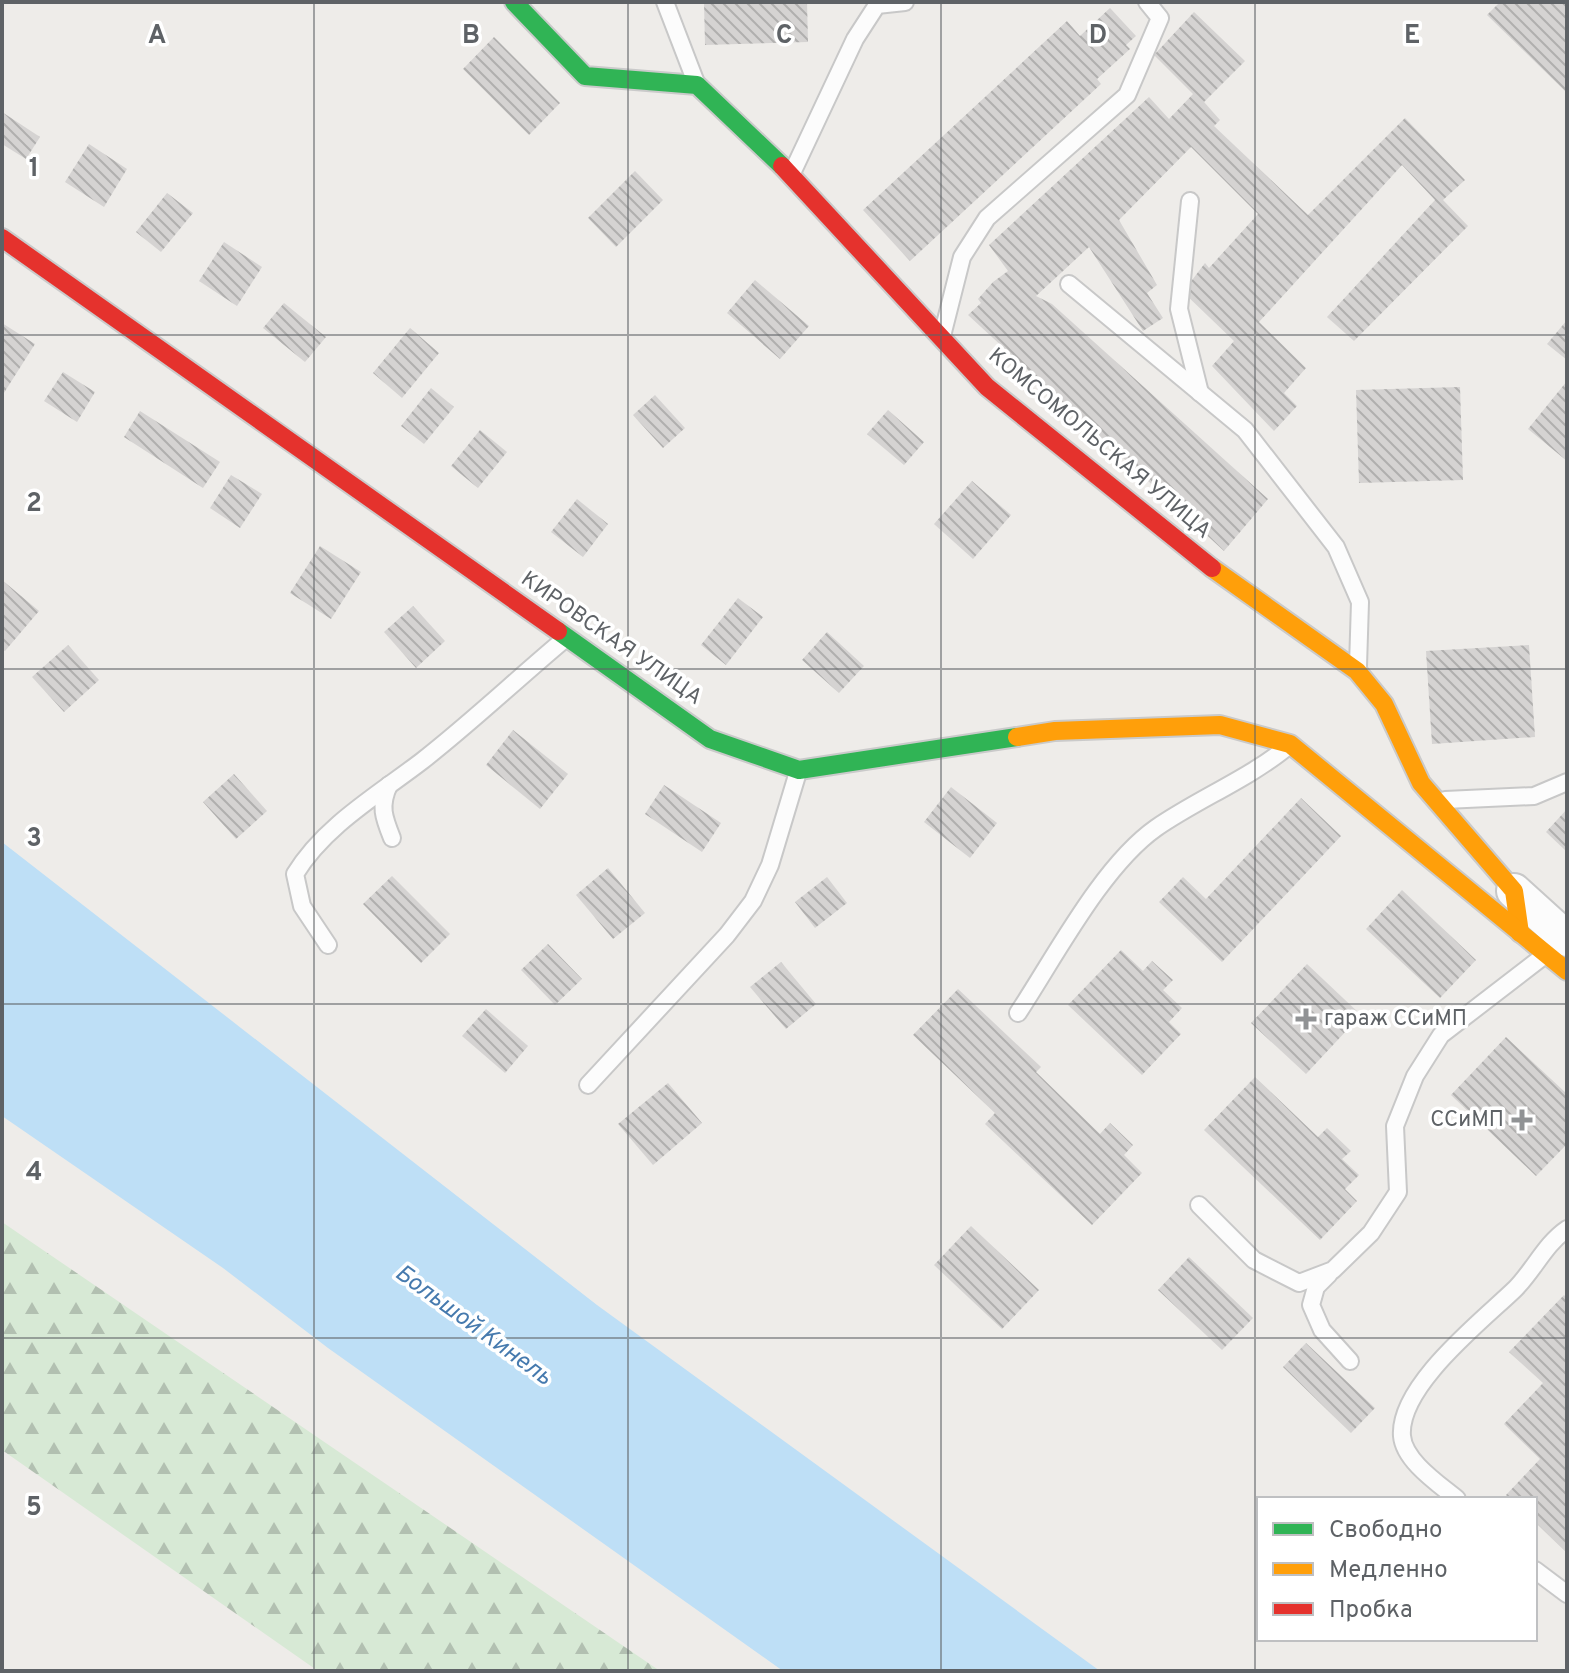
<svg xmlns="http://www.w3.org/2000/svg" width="1569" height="1673" font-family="Overpass,sans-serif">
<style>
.forest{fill:url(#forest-firs)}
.water{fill:#bedff6}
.building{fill:url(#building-back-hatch)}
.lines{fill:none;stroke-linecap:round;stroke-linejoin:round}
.lane-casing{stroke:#c8c8c8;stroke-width:20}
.street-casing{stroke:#c8c8c8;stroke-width:38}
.fast-casing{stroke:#cacaca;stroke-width:22}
.slow-casing{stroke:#cacaca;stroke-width:22}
.jam-casing{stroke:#cacaca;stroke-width:22}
.lane{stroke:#fcfcfc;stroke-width:16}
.street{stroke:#fcfcfc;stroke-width:34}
.fast{stroke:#30b455;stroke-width:18}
.slow{stroke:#ff9f0a;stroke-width:18}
.jam{stroke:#e5322d;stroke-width:18}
.grid{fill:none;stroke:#5e6266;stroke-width:2;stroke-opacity:0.55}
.poi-dot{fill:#909294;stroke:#fff;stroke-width:3}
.labels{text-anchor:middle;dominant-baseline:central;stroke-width:7;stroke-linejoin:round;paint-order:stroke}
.street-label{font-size:22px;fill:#5e6266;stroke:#fff}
.poi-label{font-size:22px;fill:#5e6266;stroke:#fff;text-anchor:start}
.water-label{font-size:24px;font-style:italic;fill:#467aae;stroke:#fff}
.grid-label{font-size:26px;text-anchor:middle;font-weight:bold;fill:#5e6266;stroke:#fff;stroke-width:7;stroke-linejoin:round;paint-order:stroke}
</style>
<defs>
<pattern id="forest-firs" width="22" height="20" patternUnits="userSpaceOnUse" patternTransform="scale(2)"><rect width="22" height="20" fill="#d7e9d5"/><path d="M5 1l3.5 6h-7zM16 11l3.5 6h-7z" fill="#b2c0b1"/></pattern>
<pattern id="building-back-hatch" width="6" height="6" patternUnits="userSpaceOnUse" patternTransform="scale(2)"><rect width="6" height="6" fill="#d5d3d2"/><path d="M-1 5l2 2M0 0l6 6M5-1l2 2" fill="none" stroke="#b0afae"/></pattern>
</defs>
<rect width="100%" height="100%" fill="#eeece9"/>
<polygon class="forest" points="2,1222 660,1671 318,1671 2,1450"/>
<polygon class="water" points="2,842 597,1305 1100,1671 783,1671 328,1348 223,1268 2,1116"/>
<g class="building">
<polygon points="704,2 807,2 808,42 705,45"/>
<polygon points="1500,2 1567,2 1567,93 1487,15"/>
<polygon points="1110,8 1136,36 1126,45 1130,49 1097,79 1101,84 910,261 863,210 1067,21 1080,36"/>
<polygon points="1194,12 1245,61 1204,102 1220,120 1214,126 1308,215 1405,118 1465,180 1443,200 1468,226 1354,341 1327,317 1435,200 1402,165 1259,322 1306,368 1284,393 1297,406 1274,431 1212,366 1234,341 1183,292 1205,263 1209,268 1258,214 1191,147 1119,220 1157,285 1147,293 1163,318 1143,331 1089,247 1036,296 1052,304 1268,499 1224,551 968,315 981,303 978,299 993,282 1008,271 989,245 1149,97 1169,119 1193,94 1154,55"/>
<polygon points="494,37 560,103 529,135 463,69"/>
<polygon points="2,112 40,137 26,159 2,144"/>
<polygon points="89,144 127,169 104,207 65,182"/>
<polygon points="635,171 663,200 616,247 588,218"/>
<polygon points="167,193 193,213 161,252 136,232"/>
<polygon points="224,242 262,267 237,306 199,281"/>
<polygon points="755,280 809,326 780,359 727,313"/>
<polygon points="284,303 326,337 305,362 263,328"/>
<polygon points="1567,320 1567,360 1547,344"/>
<polygon points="2,323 35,344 2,396"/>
<polygon points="410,328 439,353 402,398 373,373"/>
<polygon points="63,372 95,392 77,422 44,401"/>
<polygon points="1567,381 1567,461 1528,429"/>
<polygon points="1460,387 1463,480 1359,483 1356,390"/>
<polygon points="431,388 454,407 424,444 401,426"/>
<polygon points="655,395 685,428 663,448 633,415"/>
<polygon points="888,410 924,442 904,465 867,434"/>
<polygon points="140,411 220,462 203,488 124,437"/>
<polygon points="480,430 507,452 478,488 451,466"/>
<polygon points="231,475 262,494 240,528 210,508"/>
<polygon points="972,481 1011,515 973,559 934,524"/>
<polygon points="577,499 608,524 583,557 551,532"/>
<polygon points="320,546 361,572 331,619 290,593"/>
<polygon points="2,580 39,611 5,651 2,649"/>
<polygon points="738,598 763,617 726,665 701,645"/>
<polygon points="413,606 445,641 416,668 384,632"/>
<polygon points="827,632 864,666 839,693 802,660"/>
<polygon points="68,645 99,680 64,712 32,677"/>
<polygon points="1529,645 1535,737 1432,744 1426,651"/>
<polygon points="513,730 568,774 540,809 486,765"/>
<polygon points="234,774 267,811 236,839 203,802"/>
<polygon points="664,785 721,823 702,852 645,814"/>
<polygon points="951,787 997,823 970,858 924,822"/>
<polygon points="1301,798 1341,836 1222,962 1159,902 1183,877 1206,899"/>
<polygon points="1567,809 1567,852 1546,832"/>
<polygon points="608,868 645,913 613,939 576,895"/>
<polygon points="392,876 450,934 421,963 363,904"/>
<polygon points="827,877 847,903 815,928 795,902"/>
<polygon points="1402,890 1476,960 1440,998 1366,929"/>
<polygon points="548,944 582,979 555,1005 521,970"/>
<polygon points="1121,950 1143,971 1152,961 1173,980 1163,990 1182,1008 1169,1022 1181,1034 1142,1075 1068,1005"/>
<polygon points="781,962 816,1004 786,1029 750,987"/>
<polygon points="1307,964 1361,1015 1306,1074 1251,1023"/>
<polygon points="958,989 1041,1067 1036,1072 1100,1134 1110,1123 1133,1145 1124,1155 1142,1173 1092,1225 985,1124 995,1113 913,1035"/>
<polygon points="486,1009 528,1046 505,1073 462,1036"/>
<polygon points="1506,1037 1567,1094 1567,1144 1536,1176 1451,1095"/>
<polygon points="1255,1077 1318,1137 1327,1128 1351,1151 1342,1159 1359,1175 1345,1189 1357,1201 1320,1240 1204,1130"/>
<polygon points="668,1083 702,1123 653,1165 618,1124"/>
<polygon points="971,1226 1039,1290 1002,1329 934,1265"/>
<polygon points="1189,1257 1253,1318 1222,1350 1158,1290"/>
<polygon points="1564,1295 1567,1298 1567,1553 1535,1522 1535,1499 1510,1499 1506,1495 1540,1459 1504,1424 1543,1383 1509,1352"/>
<polygon points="1306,1343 1375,1408 1351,1433 1283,1367"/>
</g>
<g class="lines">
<defs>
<g id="lane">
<polyline points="665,2 695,80"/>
<polyline points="792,173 855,39 877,5 905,2"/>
<polyline points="1190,201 1179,309 1200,393"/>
<polyline points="1069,284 1245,430 1336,547 1360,602 1358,666"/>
<polyline points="943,332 962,257 987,218 1127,95 1160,18 1147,2"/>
<path d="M389 785C379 806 384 818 392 838"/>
<polyline points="1445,800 1534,796 1567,782"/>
<path d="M328 945 302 906 295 874C324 826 379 794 422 761 472 722 518 678 566 638"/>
<path d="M1018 1013C1055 957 1102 866 1156 828 1198 799 1246 780 1286 748"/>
<polyline points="588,1085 727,935 753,901 770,865 798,772"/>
<polyline points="1199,1205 1254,1260 1299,1283 1333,1270 1371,1233 1398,1192 1395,1126 1415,1076 1441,1035 1545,955"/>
<polyline points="1329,1274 1316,1287 1311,1305 1322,1330 1350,1361"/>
<path d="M1457 1499C1439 1484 1404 1461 1402 1436 1398 1386 1483 1320 1515 1289 1534 1270 1545 1244 1567 1229"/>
<polyline points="1535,1570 1567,1594"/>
</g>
<polyline id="street" points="1514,891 1567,939"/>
<g id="fast">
<polyline points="514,2 585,76 697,85 782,166"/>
<polyline points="558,631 710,739 799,770 1017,737"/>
</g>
<g id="slow">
<polyline points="1212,568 1357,671 1384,704 1421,783 1514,891 1520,933"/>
<polyline points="1017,737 1055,731 1220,725 1290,744 1567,971"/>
</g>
<g id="jam">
<polyline points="782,166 987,387 1212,568"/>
<polyline points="2,238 558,631"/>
</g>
</defs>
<use href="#lane" class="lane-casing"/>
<use href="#street" class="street-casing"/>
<use href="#fast" class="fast-casing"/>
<use href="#slow" class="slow-casing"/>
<use href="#jam" class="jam-casing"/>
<use href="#lane" class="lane"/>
<use href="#street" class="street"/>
<use href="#fast" class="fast"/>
<use href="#slow" class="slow"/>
<use href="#jam" class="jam"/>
</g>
<path class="grid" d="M314 2V1671M628 2V1671M941 2V1671M1255 2V1671M2 335H1567M2 669H1567M2 1004H1567M2 1338H1567"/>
<g class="poi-dot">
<path d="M1302 1007h8v8h8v8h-8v8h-8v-8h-8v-8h8z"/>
<path d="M1518 1108h8v8h8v8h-8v8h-8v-8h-8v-8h8z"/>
</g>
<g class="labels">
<g class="street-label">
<text transform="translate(1099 444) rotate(40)">КОМСОМОЛЬСКАЯ УЛИЦА</text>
<text transform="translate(611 639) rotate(35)">КИРОВСКАЯ УЛИЦА</text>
</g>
<g class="poi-label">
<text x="1324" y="1019">гараж ССиМП</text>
<text x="1504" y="1120" text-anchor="end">ССиМП</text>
</g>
<g class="water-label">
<text transform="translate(473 1326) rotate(36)">Большой Кинель</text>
</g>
</g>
<g class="grid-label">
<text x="157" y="43">A</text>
<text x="471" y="43">B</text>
<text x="784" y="43">C</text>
<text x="1098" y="43">D</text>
<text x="1412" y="43">E</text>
<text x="34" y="176">1</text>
<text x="34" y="511">2</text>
<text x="34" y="846">3</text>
<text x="34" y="1180">4</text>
<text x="34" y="1515">5</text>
</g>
<rect width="1569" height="1673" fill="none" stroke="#5e6266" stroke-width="8"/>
<rect x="1257" y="1497" width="280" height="144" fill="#ffffff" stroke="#bfc0c2" stroke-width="2"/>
<rect x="1273" y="1523" width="40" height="12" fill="#30b455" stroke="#bfc0c2" stroke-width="2"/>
<text x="1329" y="1537" font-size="24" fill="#5e6266">Свободно</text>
<rect x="1273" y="1563" width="40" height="12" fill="#ff9f0a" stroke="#bfc0c2" stroke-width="2"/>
<text x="1329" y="1577" font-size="24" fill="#5e6266">Медленно</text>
<rect x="1273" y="1603" width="40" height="12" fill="#e5322d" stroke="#bfc0c2" stroke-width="2"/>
<text x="1329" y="1617" font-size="24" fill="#5e6266">Пробка</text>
</svg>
